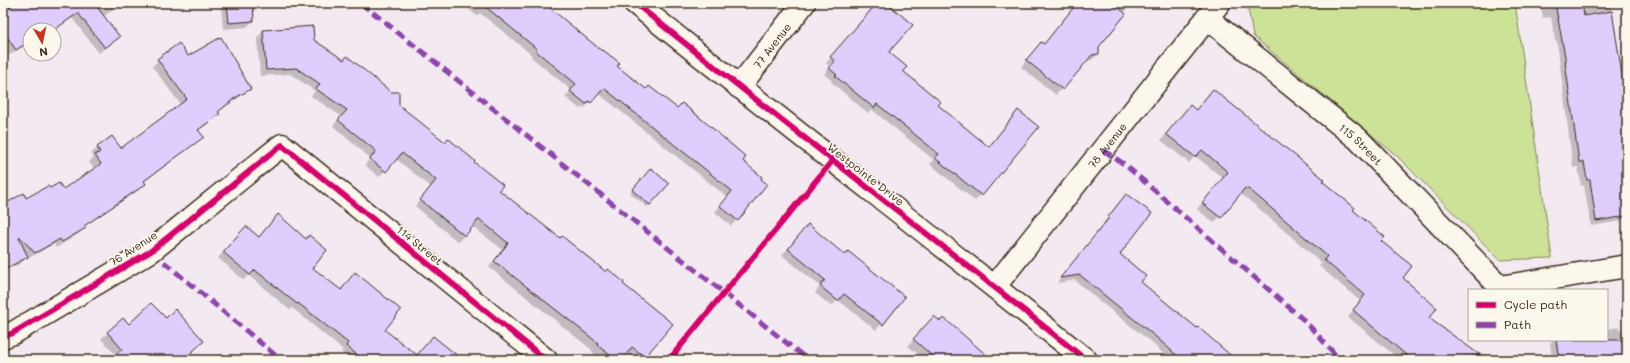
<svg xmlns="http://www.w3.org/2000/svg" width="1630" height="363" font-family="Mali,sans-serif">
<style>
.green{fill:#cce297;stroke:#84865a}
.shadow{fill:#0003}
.building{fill:#dfcdfe;stroke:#3b2a1e}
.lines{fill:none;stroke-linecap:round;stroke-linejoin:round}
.minor-casing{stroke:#3b2a1e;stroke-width:25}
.minor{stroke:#fbf7ec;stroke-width:22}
.quiet{stroke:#8e44ad;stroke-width:5;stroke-dasharray:10 5;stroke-linecap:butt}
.cycleway-casing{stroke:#fbf7ec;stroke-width:8}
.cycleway{stroke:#d6006c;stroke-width:6}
.labels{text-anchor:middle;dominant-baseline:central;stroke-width:4;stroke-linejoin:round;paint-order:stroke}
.street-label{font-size:11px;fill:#3b2a1e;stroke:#fbf7ec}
</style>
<rect width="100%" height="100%" fill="#f3eaf1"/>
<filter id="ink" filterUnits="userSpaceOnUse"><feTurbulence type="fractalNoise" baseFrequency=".025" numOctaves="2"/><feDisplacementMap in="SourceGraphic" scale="8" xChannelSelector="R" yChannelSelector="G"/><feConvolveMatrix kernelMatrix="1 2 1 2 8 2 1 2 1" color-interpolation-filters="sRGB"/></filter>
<g filter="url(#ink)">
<polygon class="green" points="1247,3 1515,3 1552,258 1500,260 1397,156 1253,36"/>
<g class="shadow">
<polygon points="17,3 120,3 103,17 118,37 99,53 72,18 54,30 30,30 30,42 3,59 3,13"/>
<polygon points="223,3 252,3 253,21 247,27 223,29 221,5"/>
<polygon points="461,3 542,3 616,66 741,161 737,220 731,226 715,212 727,197 598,93 585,108 583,107 580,109 565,97 571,90 531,57 532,55 480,13 477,16"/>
<polygon points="877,3 885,3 888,52 902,71 937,106 988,148 1012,117 1037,128 975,201 930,164 934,160 871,109 868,113 831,82 832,81 824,74 830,67 826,63"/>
<polygon points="1080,3 1132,3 1098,46 1098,54 1092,60 1086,61 1056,95 1021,67 1035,49 1043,45 1066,17"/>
<polygon points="1540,3 1610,3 1627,112 1627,215 1621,221 1591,226 1584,185 1581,186 1578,167 1573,168 1557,42 1555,40 1551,17 1543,18"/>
<polygon points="312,27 313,40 343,60 347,57 398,106 445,143 472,162 498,190 559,239 621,284 645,357 641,360 635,360 626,353 620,360 602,360 591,351 592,350 489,267 503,250 472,226 458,242 415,206 431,187 396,159 379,177 365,165 370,158 333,126 341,116 311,96 315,91 290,74 260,76 257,38 263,31"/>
<polygon points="179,44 188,57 250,89 244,94 217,113 218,114 213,120 198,131 202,137 196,143 143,182 144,184 139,190 83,227 84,228 78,234 56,248 54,244 29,258 27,257 21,263 3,272 3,208 49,190 62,190 94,169 89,162 94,157 91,154 97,148 112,138 120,150 181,105 152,66"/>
<polygon points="1190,106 1195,111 1321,181 1352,210 1380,241 1401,278 1427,318 1471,350 1501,360 1552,358 1550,343 1553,340 1607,340 1607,329 1619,327 1620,330 1627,328 1627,360 1400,360 1348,317 1360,301 1319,266 1322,263 1244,196 1239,194 1214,223 1197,209 1223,178 1195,156 1189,163 1161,140"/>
<polygon points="648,172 650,205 647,207 630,193"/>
<polygon points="1121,200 1118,254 1140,282 1234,360 1170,360 1151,342 1098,300 1075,280 1057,283 1105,224 1103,223"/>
<polygon points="272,222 311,268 340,290 355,274 384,330 417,356 433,337 461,360 351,360 341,352 343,350 292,308 290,310 248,275 244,280 218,258 240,233 258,238"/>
<polygon points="808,226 845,256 903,298 876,330 838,300 831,306 815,293 820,286 782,255"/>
<polygon points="122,319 128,326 166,319 182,360 112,360 117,356 101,339"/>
<polygon points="944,319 993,360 925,360 908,346 928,323 940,323"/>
<polygon points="78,357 79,360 73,360"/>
</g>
<g class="building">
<polygon points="16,3 94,3 120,37 105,48 78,13 54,30 30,30 30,41 16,50 3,31 3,12"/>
<polygon points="227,3 253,3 254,21 229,23"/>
<polygon points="481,3 544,3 602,51 603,50 620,63 617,66 646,89 649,86 677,108 682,103 698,116 746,157 743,161 762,177 761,179 767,184 738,221 720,206 732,191 604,88 591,103 589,101 586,104 570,91 576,84 536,51 537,49"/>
<polygon points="877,3 887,3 913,25 889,52 907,67 903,71 941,102 938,105 989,147 1018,110 1039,127 982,196 935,158 939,154 877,104 874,108 835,76 837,75 829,68 835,61 830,57"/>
<polygon points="1077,3 1113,3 1126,14 1099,47 1099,54 1092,55 1063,90 1026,60 1041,42 1044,44"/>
<polygon points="1555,3 1582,3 1584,16 1612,11 1627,107 1627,216 1596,221 1590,180 1587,180 1584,162 1579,162 1565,62 1566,62"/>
<polygon points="313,26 314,40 344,60 347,56 391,92 399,92 399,105 445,142 448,138 475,161 474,162 503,185 499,190 560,238 562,236 606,272 608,269 624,282 623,284 673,324 645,357 632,347 622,360 616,360 597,345 598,343 494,261 508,243 479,219 465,236 420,200 436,180 402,153 386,172 370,159 376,151 338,120 347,110 316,89 320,84 296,68 266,70 263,30"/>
<polygon points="221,37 251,89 235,98 218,112 220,114 198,130 204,137 144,181 146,184 84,226 86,228 62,242 60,239 35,253 20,237 19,238 28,257 3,270 3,205 24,193 26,198 48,186 50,188 59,183 63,189 101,164 95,155 100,152 97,147 112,136 121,148 187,99 157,59 179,43 188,56"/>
<polygon points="1213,89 1324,179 1322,181 1355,208 1353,210 1385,237 1381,241 1412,266 1403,278 1437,308 1429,318 1480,355 1446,360 1412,360 1353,310 1365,295 1324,260 1327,256 1250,190 1245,188 1221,218 1202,203 1228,172 1202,150 1195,157 1166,134 1190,105 1196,110"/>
<polygon points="651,168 669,184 650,205 632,190"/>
<polygon points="1126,194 1152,213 1120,254 1146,276 1141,282 1197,328 1198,327 1236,360 1182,360 1156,337 1104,295 1080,275 1060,278 1109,218 1108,217"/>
<polygon points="278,214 306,239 309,235 327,250 313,268 341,290 355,272 401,310 385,330 417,355 433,336 463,360 364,360 346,346 348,343 298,303 297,304 255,270 250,275 223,252 246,226 259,237"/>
<polygon points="808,224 845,255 848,251 905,297 883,325 844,294 838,301 820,286 825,280 788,249"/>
<polygon points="151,303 166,318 175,309 204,341 183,360 110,360 122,349 107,332 123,318 129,324"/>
<polygon points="934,316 940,321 944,318 992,360 937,360 913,339"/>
<polygon points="1556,340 1622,340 1626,360 1559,360"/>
</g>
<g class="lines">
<defs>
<g id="minor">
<path d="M635 3C784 124 937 240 1086 360"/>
<path id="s1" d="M1207 18 1358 139 1500 287 1627 266"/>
<path id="s2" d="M739 87 804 3"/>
<path id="s3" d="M995 286 1219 3"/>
<polyline points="3,337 13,333 151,251 282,145 546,360"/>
</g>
</defs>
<use href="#minor" class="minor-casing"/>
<use href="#minor" class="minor"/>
<g class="quiet">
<polyline points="361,3 808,360"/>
<polyline points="1103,150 1124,164 1306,322 1340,360"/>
<polyline points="164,262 281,360"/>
</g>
<defs>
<g id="cycleway">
<path d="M635 3C784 124 937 240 1086 360"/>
<polyline points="3,337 13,333 151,251 282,145 546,360"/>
<polyline points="669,360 833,160"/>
</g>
</defs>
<use href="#cycleway" class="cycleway-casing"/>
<use href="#cycleway" class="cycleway"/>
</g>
</g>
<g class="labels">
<g class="street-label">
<text stroke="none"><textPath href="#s2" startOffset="53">77 Avenue</textPath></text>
<text stroke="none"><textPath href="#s1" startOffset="199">115 Street</textPath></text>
<text stroke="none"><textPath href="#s3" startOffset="180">78 Avenue</textPath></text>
<text transform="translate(866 174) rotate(38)">Westpointe Drive</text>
<text transform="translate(420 245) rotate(39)">114 Street</text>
<text transform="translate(133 248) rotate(-33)">76 Avenue</text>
</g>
</g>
<rect width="1630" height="363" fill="none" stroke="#fbf7ec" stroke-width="16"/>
<rect x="8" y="8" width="1614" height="347" fill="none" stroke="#3b2a1e" stroke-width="1.5" filter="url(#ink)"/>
<rect x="1468" y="289" width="140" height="52" fill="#fbf7ec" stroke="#aea59a"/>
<rect x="1476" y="302" width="20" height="6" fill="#d6006c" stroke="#aea59a"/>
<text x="1504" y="309" font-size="12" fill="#3b2a1e">Cycle path</text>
<rect x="1476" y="322" width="20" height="6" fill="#8e44ad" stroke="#aea59a"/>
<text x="1504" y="329" font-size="12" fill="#3b2a1e">Path</text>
<g transform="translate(42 42) rotate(171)"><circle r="19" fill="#fbf7ec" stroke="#aea59a"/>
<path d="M0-3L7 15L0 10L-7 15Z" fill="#c8321e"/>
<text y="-6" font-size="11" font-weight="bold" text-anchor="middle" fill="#3b2a1e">N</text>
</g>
</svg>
